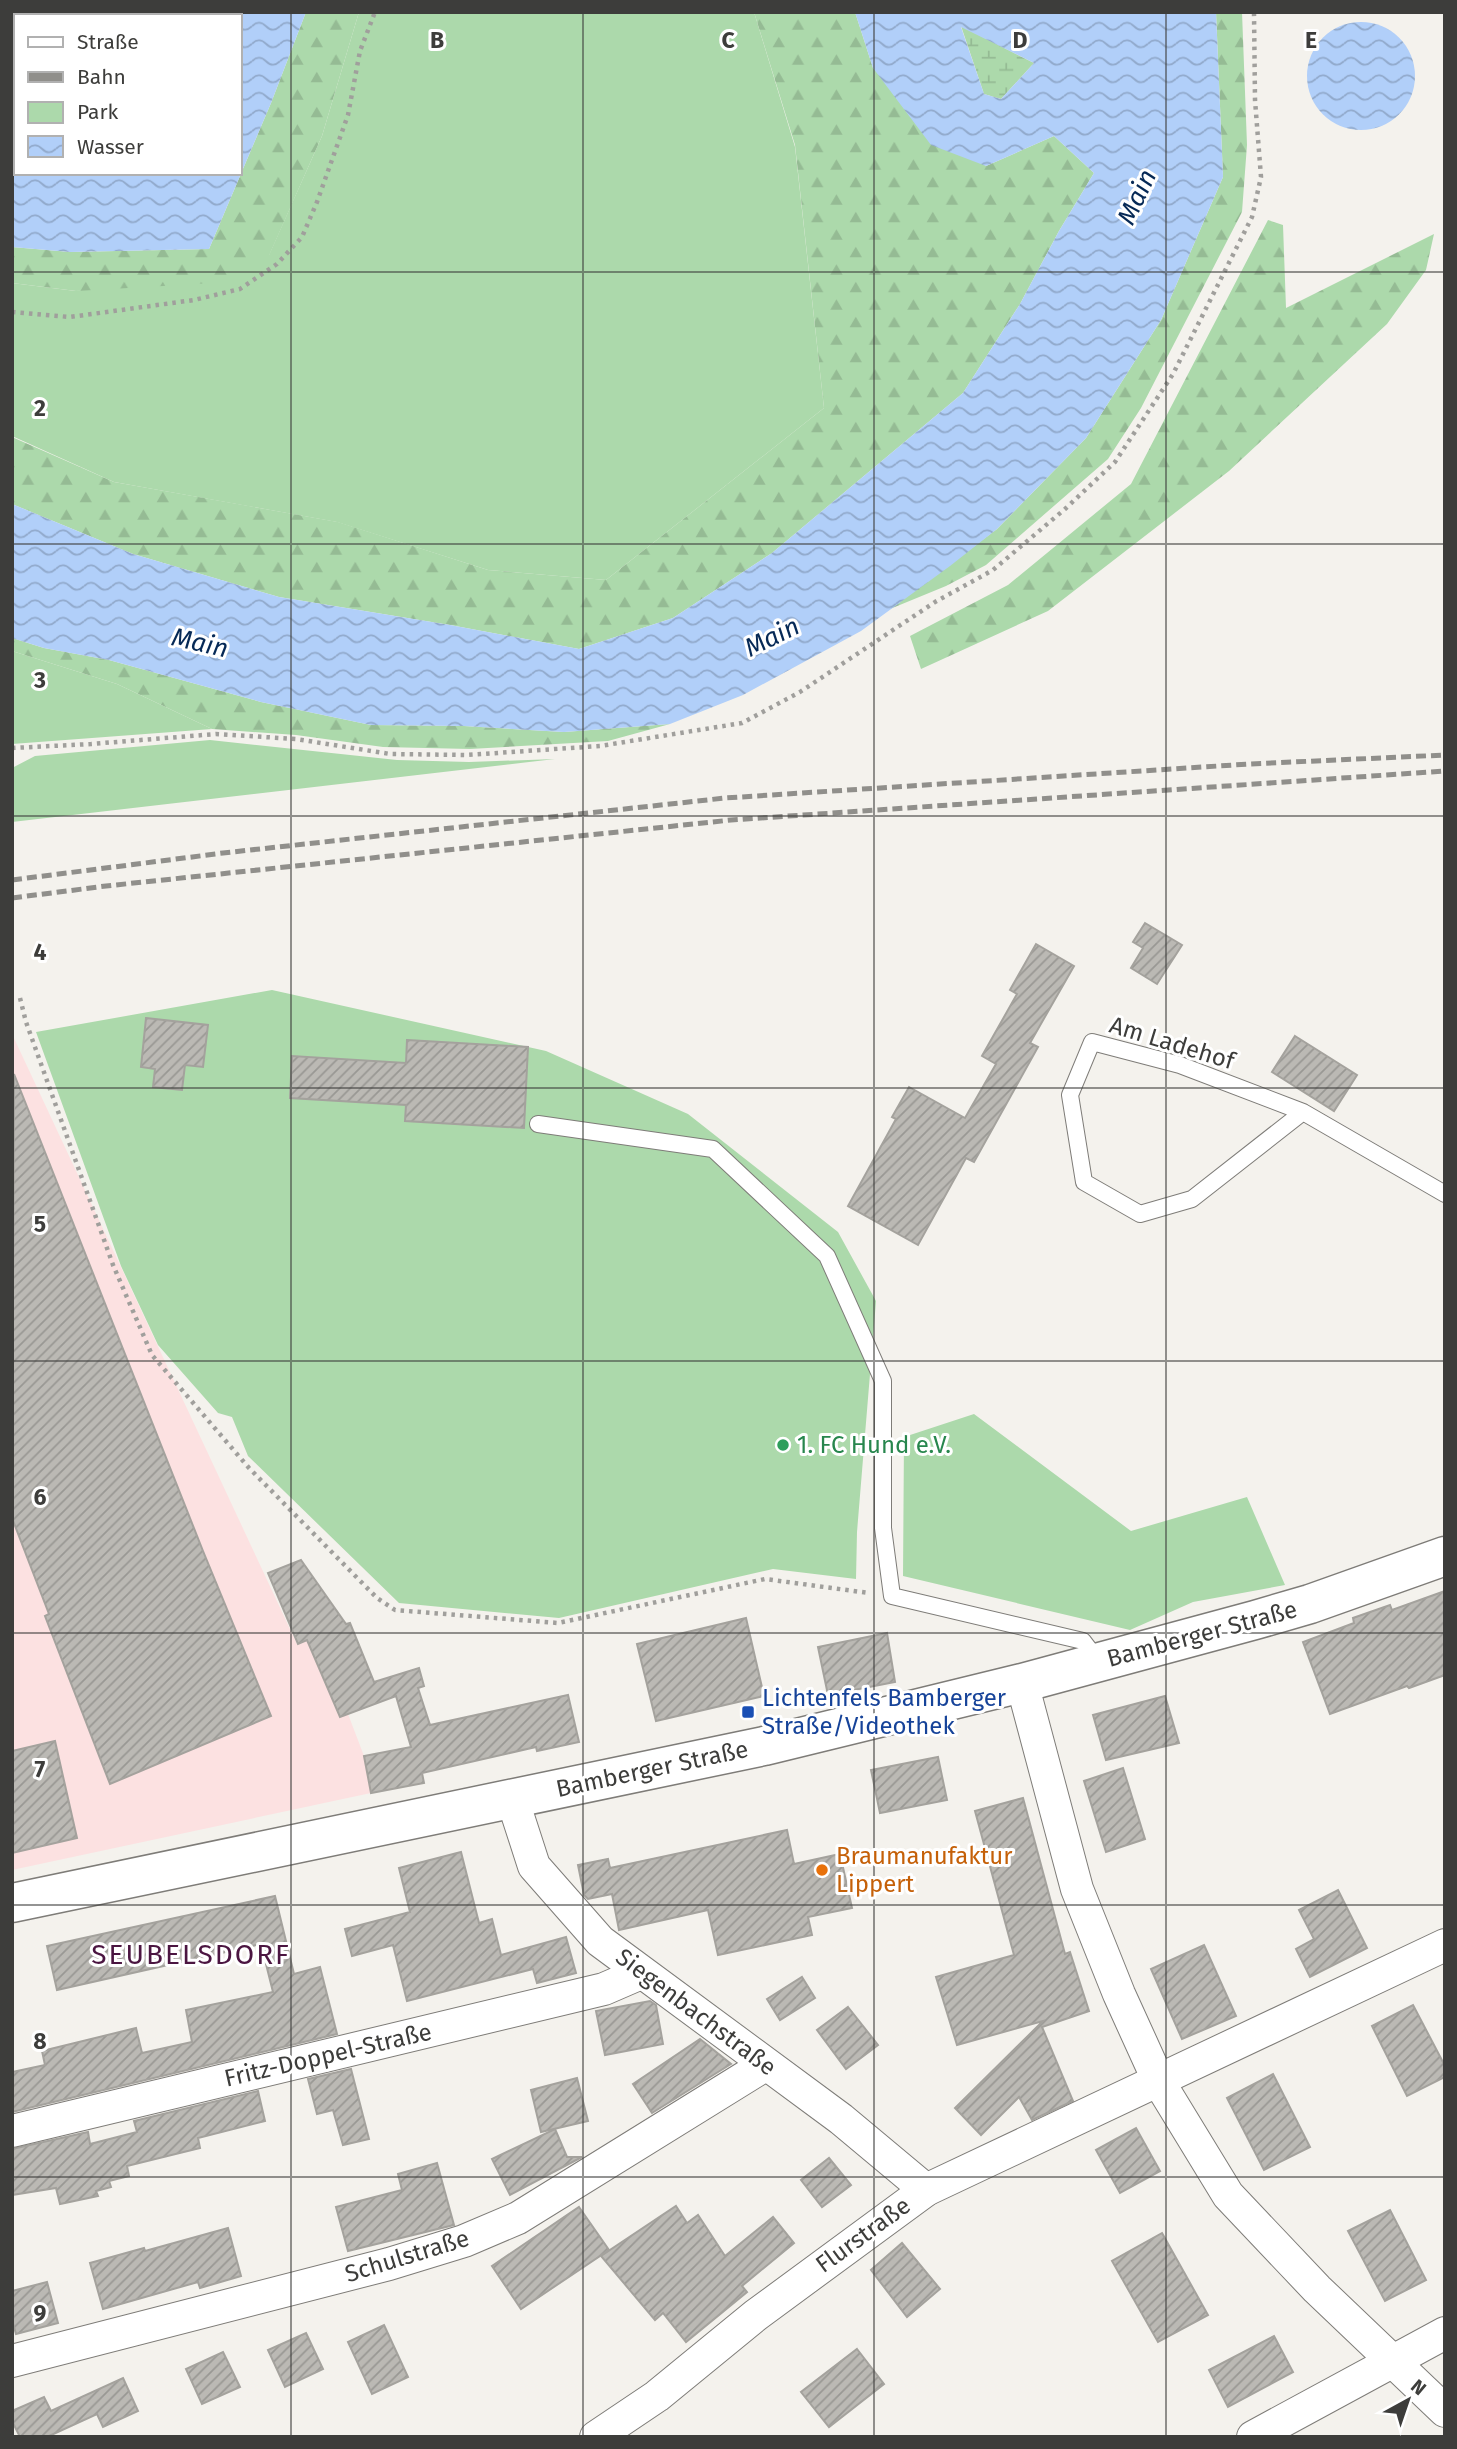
<svg xmlns="http://www.w3.org/2000/svg" width="1457" height="2449" font-family="'Fira Sans',sans-serif">
<style>
.industrial{fill:#fce1e1}
.green{fill:#acd9ab}
.forest{fill:url(#forest-firs)}
.wetland{fill:url(#wetland-marsh)}
.water{fill:url(#water-waves);fill-rule:evenodd}
.building{fill:url(#building-hatch);stroke:#a4a29d;stroke-width:2}
.lines{fill:none;stroke-linecap:round;stroke-linejoin:round}
.lane-casing{stroke:#7e7c78;stroke-width:18}
.street-casing{stroke:#7e7c78;stroke-width:34}
.secondary-casing{stroke:#7e7c78;stroke-width:41}
.path{stroke:#a09f9c;stroke-width:4.5;stroke-dasharray:3.5 5;stroke-linecap:butt}
.lane{stroke:#fff;stroke-width:16}
.street{stroke:#fff;stroke-width:32}
.secondary{stroke:#fff;stroke-width:38}
.rail{stroke:#908f8b;stroke-width:5;stroke-dasharray:10 5;stroke-linecap:butt}
.grid{fill:none;stroke:#3d3d3b;stroke-width:2;stroke-opacity:0.55}
.leisure-dot{fill:#2e9e5b;stroke:#fff;stroke-width:2.5}
.transit-dot{fill:#1a4fb4;stroke:#fff;stroke-width:2.5}
.food-dot{fill:#e8710a;stroke:#fff;stroke-width:2.5}
.labels{text-anchor:middle;dominant-baseline:central;stroke-width:6;stroke-linejoin:round;paint-order:stroke}
.street-label{font-size:24px;fill:#3d3d3b;stroke:#fff}
.leisure-label{font-size:24px;fill:#27864d;stroke:#fff;text-anchor:start}
.transit-label{font-size:24px;fill:#164399;stroke:#fff;text-anchor:start}
.food-label{font-size:24px;fill:#c56008;stroke:#fff;text-anchor:start}
.water-label{font-size:26px;font-style:italic;fill:#062956;stroke:#fff}
.quarter-label{font-size:28px;letter-spacing:2px;fill:#4b1541;stroke:#fff}
.grid-label{font-size:23px;text-anchor:middle;font-weight:bold;fill:#3d3d3b;stroke:#fff;stroke-width:6;stroke-linejoin:round;paint-order:stroke}
</style>
<defs>
<pattern id="forest-firs" width="22" height="20" patternUnits="userSpaceOnUse" patternTransform="scale(1.75)"><rect width="22" height="20" fill="#acd9ab"/><path d="M5 1l3.5 6h-7zM16 11l3.5 6h-7z" fill="#95bb94"/></pattern>
<pattern id="wetland-marsh" width="20" height="14" patternUnits="userSpaceOnUse" patternTransform="scale(1.75)"><rect width="20" height="14" fill="#acd9ab"/><path d="M1 5h8M5 5V1M11 12h8M15 12V8" fill="none" stroke="#95bb94"/></pattern>
<pattern id="water-waves" width="16" height="10" patternUnits="userSpaceOnUse" patternTransform="scale(1.75)"><rect width="16" height="10" fill="#b1cff9"/><path d="M0 5q4-4 8 0t8 0" fill="none" stroke="#91a9cb"/></pattern>
<pattern id="building-hatch" width="6" height="6" patternUnits="userSpaceOnUse" patternTransform="scale(1.75)"><rect width="6" height="6" fill="#bbb9b4"/><path d="M-1 1l2-2M0 6l6-6M5 7l2-2" fill="none" stroke="#999894"/></pattern>
</defs>
<rect width="100%" height="100%" fill="#f4f2ed"/>
<polygon class="industrial" points="13,1036 297,1644 307,1640 340,1717 348,1714 364,1756 371,1793 12,1870"/>
<g class="green">
<polygon points="359,12 754,12 795,147 824,408 606,580 488,570 337,522 114,482 12,436 12,283 76,291 269,255 322,136"/>
<polygon points="12,651 117,684 212,729 12,744"/>
<polygon points="210,740 397,760 469,762 555,759 12,822 12,768 35,756"/>
<polygon points="272,990 546,1051 688,1114 838,1232 876,1301 857,1532 856,1579 773,1569 559,1618 399,1603 248,1456 232,1417 218,1413 158,1345 121,1266 36,1032"/>
<polygon points="974,1414 1131,1531 1247,1497 1285,1585 1193,1602 1130,1630 903,1576 904,1437"/>
</g>
<g class="forest">
<polygon points="306,12 359,12 322,136 268,258 233,280 198,284 76,291 12,283 12,247 70,252 209,249 271,103"/>
<polygon points="754,12 855,12 873,68 986,166 1054,136 1094,173 1059,231 1020,304 963,393 772,553 673,618 579,649 450,625 279,597 133,554 12,504 12,437 114,482 338,522 488,570 606,580 824,408 795,145"/>
<polygon points="1216,12 1242,12 1247,145 1242,212 1141,408 1108,459 986,565 946,586 890,609 997,529 1086,438 1161,320 1223,177"/>
<polygon points="1268,220 1283,225 1286,308 1434,234 1426,270 1387,324 1229,471 1048,611 921,669 910,636 1008,585 1131,484"/>
<polygon points="12,638 44,648 109,660 261,702 371,725 464,726 564,732 670,724 608,741 470,749 383,747 296,735 212,729 117,684 12,651"/>
</g>
<polygon class="wetland" points="961,26 1034,63 1001,99 984,94"/>
<g class="water">
<path d="M12 12H306L271 103 209 249 70 252 12 247ZM16 16H240V173H16Z"/>
<path d="M855 12H1216L1223 177 1161 320 1086 438 997 529 950 566 861 631 743 695 670 724 564 732 464 726 371 725 261 702 109 660 44 648 12 638V504L133 554 279 597 450 625 579 649 673 618 772 553 963 393 1020 304 1059 231 1094 173 1054 136 986 166 931 145 873 68ZM961 27 1034 63 1001 99 984 94Z"/>
<circle cx="1361" cy="76" r="54"/>
</g>
<g class="building">
<polygon points="1145,923 1182,945 1157,984 1131,968 1143,948 1133,942"/>
<polygon points="1036,944 1074,966 1030,1043 1038,1047 974,1162 966,1158 918,1245 848,1206 896,1119 892,1117 909,1087 965,1118 996,1064 982,1056 1017,994 1010,990"/>
<polygon points="146,1018 208,1025 203,1067 185,1065 182,1090 153,1087 155,1069 141,1067"/>
<polygon points="1295,1036 1357,1075 1334,1111 1272,1072"/>
<polygon points="407,1040 528,1047 524,1128 405,1121 406,1105 290,1098 292,1056 406,1063"/>
<polygon points="14,1074 203,1551 271,1716 110,1784 45,1616 49,1614 12,1518"/>
<polygon points="301,1560 346,1624 350,1623 374,1682 419,1668 424,1686 418,1688 430,1725 568,1695 579,1742 537,1751 536,1747 422,1773 424,1783 371,1793 364,1756 411,1747 396,1696 340,1717 307,1640 298,1644 268,1573"/>
<polygon points="1445,1591 1445,1675 1409,1688 1407,1686 1330,1714 1303,1642 1354,1623 1353,1618 1390,1605 1392,1610"/>
<polygon points="746,1618 764,1696 656,1721 637,1644"/>
<polygon points="887,1633 895,1682 828,1695 818,1647"/>
<polygon points="1165,1696 1179,1743 1106,1760 1093,1715"/>
<polygon points="55,1741 77,1838 12,1853 12,1751"/>
<polygon points="938,1757 947,1800 880,1813 871,1770"/>
<polygon points="1123,1768 1145,1839 1106,1852 1084,1781"/>
<polygon points="1023,1798 1065,1954 1070,1952 1089,2011 1042,2027 1073,2101 1032,2120 1019,2097 981,2135 955,2108 1043,2021 957,2045 936,1977 1014,1955 975,1811"/>
<polygon points="787,1830 794,1864 840,1854 852,1908 808,1917 812,1935 718,1955 708,1910 619,1930 612,1894 588,1899 584,1895 578,1865 608,1859 610,1868"/>
<polygon points="461,1852 479,1923 492,1919 501,1955 566,1937 576,1973 537,1983 533,1969 407,2001 393,1945 352,1956 345,1929 410,1912 399,1868"/>
<polygon points="1338,1890 1367,1948 1310,1977 1296,1949 1314,1939 1299,1910"/>
<polygon points="275,1896 294,1974 320,1967 337,2034 12,2112 12,2072 45,2065 42,2051 136,2028 142,2053 192,2042 186,2010 273,1992 261,1944 57,1990 47,1946"/>
<polygon points="1204,1945 1236,2016 1182,2039 1151,1969"/>
<polygon points="802,1977 815,1998 780,2020 767,1999"/>
<polygon points="650,2001 656,2005 663,2044 605,2055 596,2011"/>
<polygon points="1413,2005 1445,2066 1445,2077 1407,2096 1372,2026"/>
<polygon points="848,2007 878,2045 846,2069 817,2030"/>
<polygon points="700,2039 731,2064 652,2113 633,2084"/>
<polygon points="351,2069 369,2139 343,2145 333,2110 317,2114 308,2079"/>
<polygon points="1273,2074 1310,2147 1264,2170 1227,2098"/>
<polygon points="577,2078 588,2121 541,2132 531,2090"/>
<polygon points="258,2091 265,2121 198,2138 200,2148 127,2166 129,2176 109,2181 111,2187 96,2191 98,2196 60,2204 56,2188 12,2195 12,2149 88,2132 90,2144 137,2132 134,2121"/>
<polygon points="1136,2128 1160,2171 1120,2193 1096,2150"/>
<polygon points="555,2129 567,2157 582,2157 510,2195 492,2159"/>
<polygon points="829,2158 851,2185 822,2207 801,2180"/>
<polygon points="437,2163 454,2225 348,2251 336,2207 402,2190 398,2174"/>
<polygon points="676,2206 687,2223 698,2215 725,2256 773,2217 794,2243 742,2286 747,2292 686,2342 663,2313 655,2320 601,2256"/>
<polygon points="579,2207 609,2250 521,2309 492,2266"/>
<polygon points="1390,2210 1426,2280 1385,2301 1348,2231"/>
<polygon points="228,2228 241,2276 200,2288 198,2282 103,2309 90,2263 144,2248 145,2251"/>
<polygon points="1162,2233 1208,2315 1158,2342 1112,2261"/>
<polygon points="902,2243 940,2289 907,2317 871,2270"/>
<polygon points="47,2282 58,2323 16,2334 12,2320 12,2291"/>
<polygon points="384,2325 408,2377 372,2394 348,2342"/>
<polygon points="306,2333 323,2369 285,2387 268,2350"/>
<polygon points="1274,2336 1293,2372 1228,2407 1209,2370"/>
<polygon points="857,2349 884,2384 829,2427 801,2392"/>
<polygon points="223,2352 240,2387 202,2404 186,2369"/>
<polygon points="123,2378 138,2411 103,2427 97,2414 47,2437 20,2437 12,2421 12,2411 44,2397 51,2411"/>
</g>
<g class="lines">
<defs>
<g id="lane">
<polyline points="1303,1112 1192,1199 1140,1214 1084,1182 1070,1095 1092,1042 1180,1065 1303,1112 1445,1194"/>
<polyline points="538,1124 713,1149 827,1256 883,1381 883,1528 892,1596 1083,1641 1099,1662"/>
</g>
<g id="street">
<polyline points="1022,1683 1077,1889 1119,1994 1159,2082 1228,2195 1317,2289 1445,2411"/>
<polyline points="512,1798 534,1866 600,1941 841,2119 926,2190"/>
<polyline points="12,2131 604,1989 641,1973"/>
<polyline points="12,2361 389,2264 464,2241 518,2218 765,2065"/>
<polyline points="596,2437 657,2396 756,2315 926,2190 1445,1945"/>
<polyline points="1253,2437 1445,2333"/>
</g>
<polyline id="secondary" points="12,1903 764,1746 1022,1683 1255,1620 1310,1604 1445,1556"/>
</defs>
<use href="#lane" class="lane-casing"/>
<use href="#street" class="street-casing"/>
<use href="#secondary" class="secondary-casing"/>
<g class="path">
<polyline points="12,312 70,317 194,300 240,289 277,264 302,237 317,202 348,115 360,51 375,12"/>
<polyline points="12,748 91,744 216,734 296,739 390,754 467,755 600,746 742,723 800,692 935,602 993,570 1065,509 1115,462 1173,374 1252,217 1261,177 1255,100 1254,12"/>
<polyline points="20,998 26,1022 113,1265 152,1355 249,1468 377,1598 395,1610 558,1623 765,1579 869,1593"/>
</g>
<use href="#lane" class="lane"/>
<use href="#street" class="street"/>
<use href="#secondary" class="secondary"/>
<g class="rail">
<polyline points="12,880 223,853 725,798 1249,764 1445,755"/>
<polyline points="12,898 106,886 731,820 1445,771"/>
</g>
</g>
<path class="grid" d="M291 12V2437M583 12V2437M874 12V2437M1166 12V2437M12 272H1445M12 544H1445M12 816H1445M12 1088H1445M12 1361H1445M12 1633H1445M12 1905H1445M12 2177H1445"/>
<circle class="leisure-dot" cx="783" cy="1445" r="7"/>
<rect class="transit-dot" x="741" y="1705" width="14" height="14" rx="3.5"/>
<circle class="food-dot" cx="822" cy="1870" r="7"/>
<g class="labels">
<g class="street-label">
<text transform="translate(1172 1043) rotate(17)">Am Ladehof</text>
<text transform="translate(1202 1634) rotate(-15)">Bamberger Straße</text>
<text transform="translate(652 1769) rotate(-12)">Bamberger Straße</text>
<text transform="translate(696 2012) rotate(37)">Siegenbachstraße</text>
<text transform="translate(328 2055) rotate(-13)">Fritz-Doppel-Straße</text>
<text transform="translate(863 2235) rotate(-36)">Flurstraße</text>
<text transform="translate(407 2256) rotate(-17)">Schulstraße</text>
</g>
<g class="leisure-label">
<text x="797" y="1445">1. FC Hund e.V.</text>
</g>
<g class="transit-label">
<text x="762" y="1698">Lichtenfels Bamberger<tspan x="762" dy="28">Straße/Videothek</tspan></text>
</g>
<g class="food-label">
<text x="836" y="1856">Braumanufaktur<tspan x="836" dy="28">Lippert</tspan></text>
</g>
<g class="water-label">
<text transform="translate(1137 197) rotate(-65)">Main</text>
<text transform="translate(772 637) rotate(-26)">Main</text>
<text transform="translate(200 643) rotate(13)">Main</text>
</g>
<g class="quarter-label">
<text x="191" y="1954">SEUBELSDORF</text>
</g>
</g>
<g class="grid-label">
<text x="437" y="48">B</text>
<text x="728" y="48">C</text>
<text x="1020" y="48">D</text>
<text x="1311" y="48">E</text>
<text x="40" y="416">2</text>
<text x="40" y="688">3</text>
<text x="40" y="960">4</text>
<text x="40" y="1232">5</text>
<text x="40" y="1505">6</text>
<text x="40" y="1777">7</text>
<text x="40" y="2049">8</text>
<text x="40" y="2321">9</text>
</g>
<rect width="1457" height="2449" fill="none" stroke="#3d3d3b" stroke-width="28"/>
<rect x="14" y="14" width="228" height="161" fill="#ffffff" stroke="#b1b1b1" stroke-width="2"/>
<rect x="28" y="37" width="35" height="10" fill="#ffffff" stroke="#b1b1b1" stroke-width="2"/>
<text x="77" y="49" font-size="21" fill="#3d3d3b">Straße</text>
<rect x="28" y="72" width="35" height="10" fill="#908f8b" stroke="#b1b1b1" stroke-width="2"/>
<text x="77" y="84" font-size="21" fill="#3d3d3b">Bahn</text>
<rect x="28" y="102" width="35" height="21" fill="#acd9ab" stroke="#b1b1b1" stroke-width="2"/>
<text x="77" y="119" font-size="21" fill="#3d3d3b">Park</text>
<rect x="28" y="136" width="35" height="21" fill="url(#water-waves)" stroke="#b1b1b1" stroke-width="2"/>
<text x="77" y="154" font-size="21" fill="#3d3d3b">Wasser</text>
<g transform="translate(1408 2400) rotate(40)" stroke="#ffffff" stroke-width="5" paint-order="stroke">
<path d="M0-5L12 26L0 18L-12 26Z" fill="#3d3d3b"/>
<text y="-10" font-size="19" font-weight="bold" text-anchor="middle" fill="#3d3d3b">N</text>
</g>
</svg>
